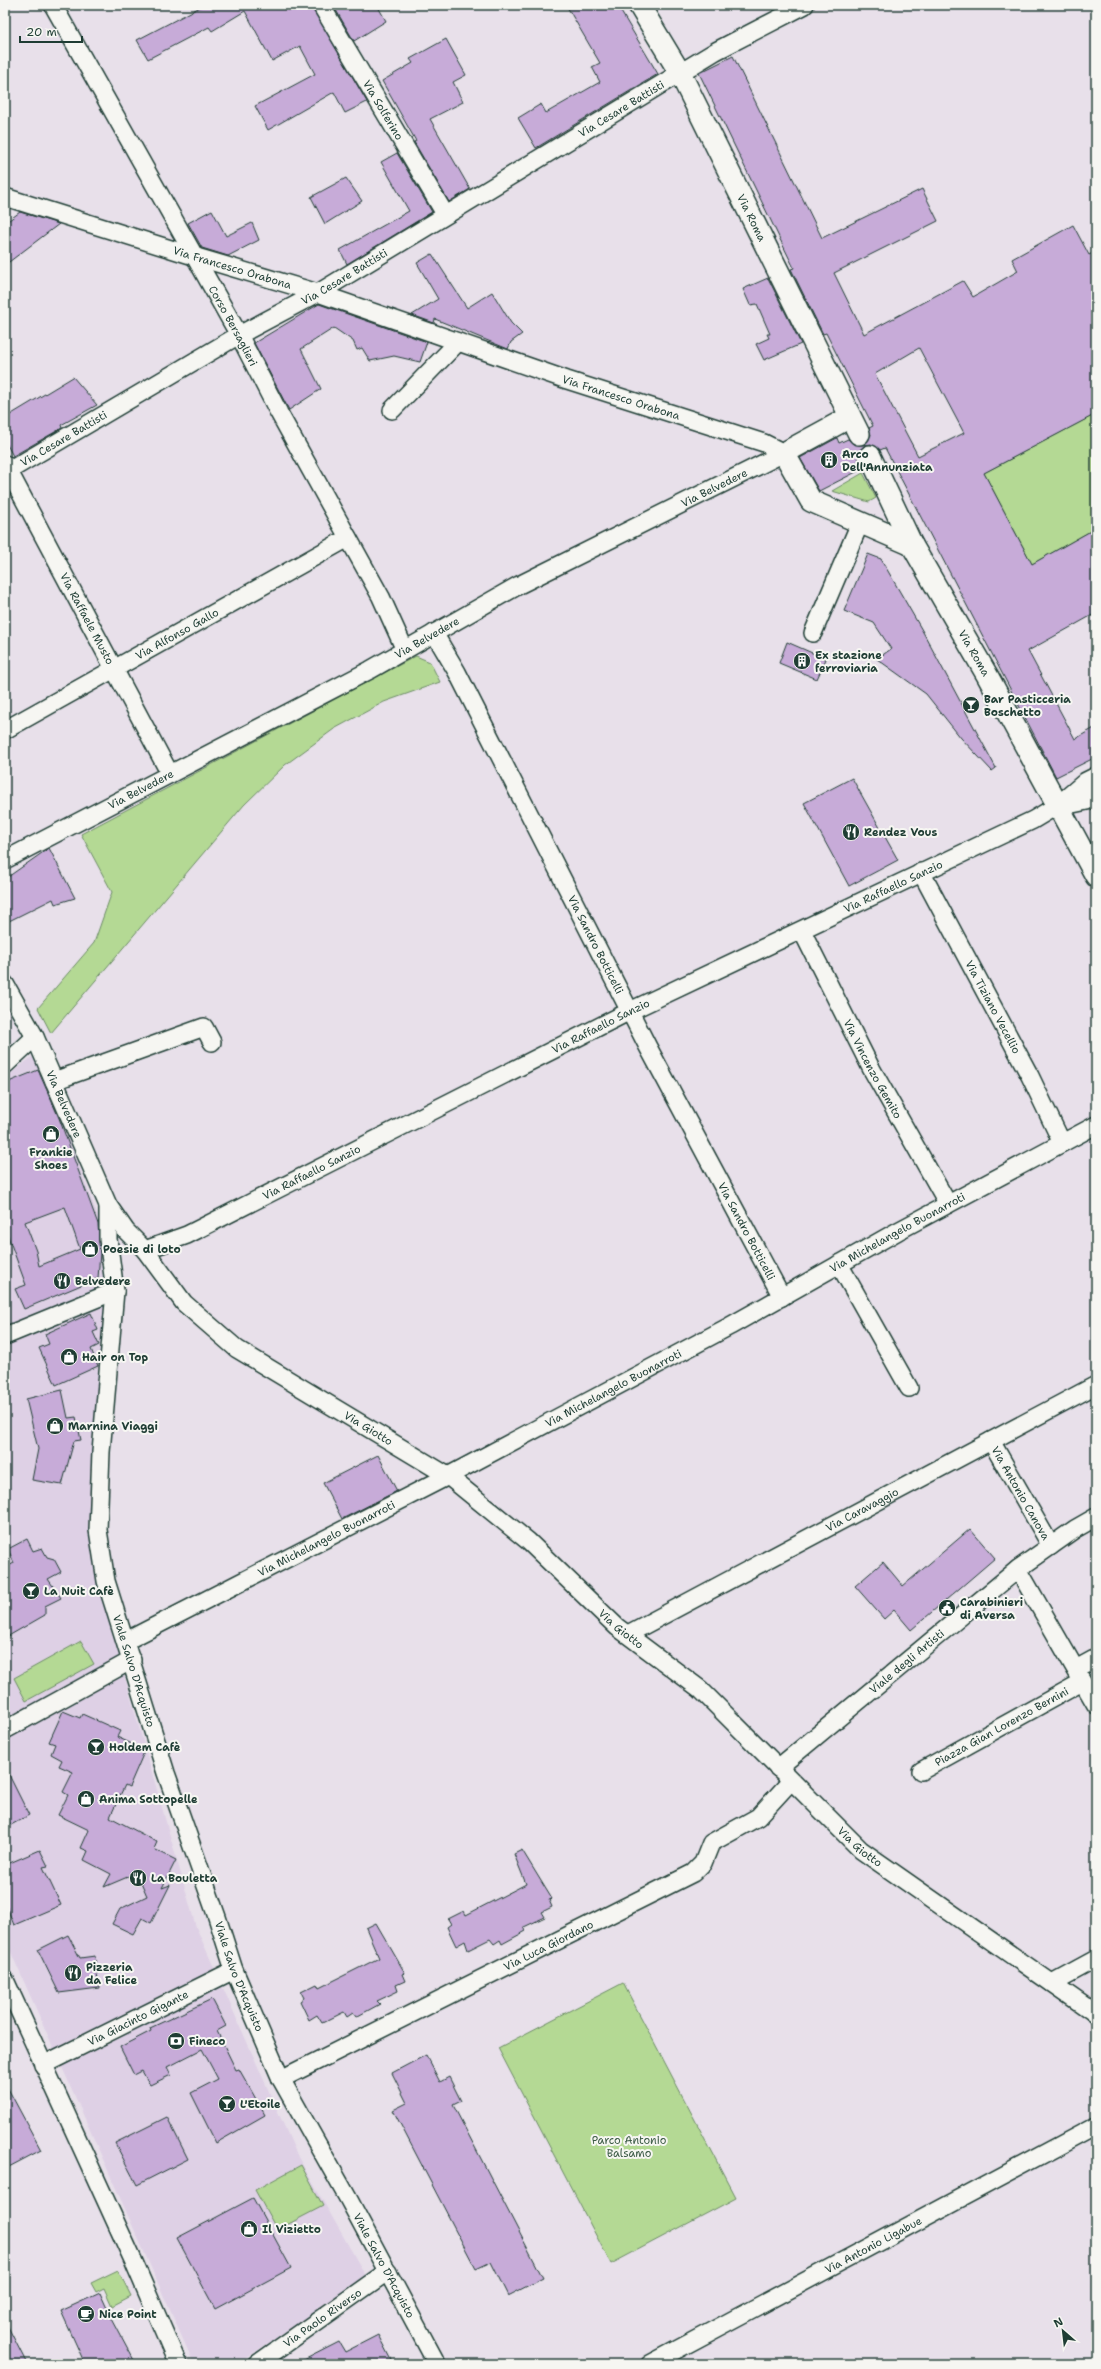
<svg xmlns="http://www.w3.org/2000/svg" width="1101" height="2369" font-family="'Shantell Sans',sans-serif">
<style>
.built{fill:#ded0e5}
.green{fill:#b4d994;stroke:#6a8b64}
.building{fill:#c7abd8;stroke:#1f3d34;fill-rule:evenodd}
.lines{fill:none;stroke-linecap:round;stroke-linejoin:round}
.minor-casing{stroke:#1f3d34;stroke-width:20}
.tertiary-casing{stroke:#1f3d34;stroke-width:24}
.minor{stroke:#f6f6f2;stroke-width:17}
.tertiary{stroke:#f6f6f2;stroke-width:21}
.labels{text-anchor:middle;dominant-baseline:central;stroke-width:4;stroke-linejoin:round;paint-order:stroke}
.street-label{font-size:11px;fill:#1f3d34;stroke:#f6f6f2}
.poi-label{font-size:11px;font-weight:bold;fill:#1f3d34;stroke:#f6f6f2;text-anchor:start}
.park-label{font-size:11px;fill:#3d5c47;stroke:#f6f6f2}
</style>
<rect width="100%" height="100%" fill="#e8e0ea"/>
<filter id="ink" filterUnits="userSpaceOnUse"><feTurbulence type="fractalNoise" baseFrequency=".025" numOctaves="2"/><feDisplacementMap in="SourceGraphic" scale="8" xChannelSelector="R" yChannelSelector="G"/><feConvolveMatrix kernelMatrix="1 2 1 2 8 2 1 2 1" color-interpolation-filters="sRGB"/></filter>
<g filter="url(#ink)">
<polygon class="built" points="37,1053 105,1235 109,1279 92,1531 108,1618 196,1927 298,2157 367,2278 237,2364 194,2364 5,1939 5,1078"/>
<g class="green">
<polygon points="1092,416 1096,424 1096,528 1032,564 984,473"/>
<polygon points="863,473 876,498 869,502 832,491"/>
<polygon points="416,656 430,662 440,682 384,702 334,729 285,765 244,805 51,1033 38,1008 94,943 112,892 81,834"/>
<polygon points="81,1641 94,1664 26,1701 14,1678"/>
<polygon points="623,1983 736,2198 611,2264 498,2048"/>
<polygon points="301,2165 323,2206 277,2230 255,2190"/>
<polygon points="118,2270 131,2296 112,2306 104,2288 96,2292 91,2283"/>
</g>
<g class="building">
<polygon points="204,5 311,5 367,102 345,113 334,92 268,130 255,106 315,74 300,46 272,61 245,11 212,31 209,27 148,59 137,40"/>
<polygon points="333,5 377,5 386,21 354,41"/>
<polygon points="566,5 617,5 658,74 536,148 518,118 541,104 546,113 600,82 592,67 600,63"/>
<polygon points="446,39 466,75 453,82 463,102 430,119 470,189 449,202 414,142 416,141 382,81 413,63 410,59"/>
<path d="M733 56 822 238 922 189 938 221 834 273 864 334 963 281 973 297 1018 271 1012 259 1073 225 1089 255 1096 251V414L984 473 1032 564 1096 528V613L1028 651 1075 739 1096 727V757L1056 777 885 448 880 450 871 444 865 445 858 455 859 461 854 464 858 471 819 491 800 458 837 438 839 443 848 439 853 444 864 445 871 435 869 428 873 426 826 333 823 334 791 269 794 268 699 73ZM919 348 964 433 918 456 875 374Z"/>
<polygon points="397,153 432,212 347,264 340,250 409,211 381,162"/>
<polygon points="346,178 362,201 325,224 311,197"/>
<polygon points="212,210 226,236 252,223 259,240 228,256 202,248 188,223"/>
<polygon points="20,212 59,224 5,265 5,223"/>
<polygon points="432,254 467,308 492,292 511,323 522,334 511,342 508,349 435,319 434,323 412,315 438,299 417,263"/>
<polygon points="768,278 801,344 764,360 756,344 769,338 767,334 770,334 757,304 750,305 743,289"/>
<polygon points="319,304 427,342 420,362 394,356 370,361 362,348 357,350 353,341 334,328 301,349 321,389 289,410 254,343"/>
<polygon points="73,377 97,405 61,425 62,428 13,456 5,441 5,418"/>
<polygon points="868,554 881,559 923,632 996,768 992,771 961,738 926,694 877,659 891,649 874,623 844,611"/>
<polygon points="787,642 826,659 817,679 779,663"/>
<polygon points="852,778 898,860 849,886 804,803"/>
<polygon points="49,848 75,898 55,904 53,899 5,923 5,879"/>
<path d="M38 1070 59 1118 98 1224 100 1253 98 1278 24 1309 15 1289 26 1285 5 1228V1087L11 1081ZM65 1207 80 1249 39 1266 36 1251 25 1222Z"/>
<polygon points="91,1313 98,1330 93,1332 99,1345 91,1349 98,1366 56,1385 39,1348 49,1344 45,1334"/>
<polygon points="62,1390 68,1418 76,1417 81,1440 74,1441 62,1485 32,1480 38,1449 26,1399"/>
<polygon points="378,1455 397,1491 342,1519 323,1483"/>
<polygon points="970,1529 995,1558 911,1630 894,1610 884,1619 855,1586 883,1562 903,1586"/>
<polygon points="27,1539 33,1551 42,1548 47,1557 54,1559 61,1572 48,1579 61,1598 45,1606 45,1615 5,1638 5,1568 14,1563 8,1549"/>
<polygon points="63,1711 80,1718 82,1714 120,1731 117,1737 145,1750 129,1787 125,1785 110,1817 157,1842 154,1849 176,1860 162,1888 170,1885 151,1923 142,1918 133,1934 112,1924 120,1909 147,1896 137,1873 104,1887 111,1874 84,1860 88,1851 81,1848 89,1830 58,1815 68,1795 63,1792 73,1772 59,1766 62,1760 51,1754 55,1744 49,1742"/>
<polygon points="5,1767 29,1815 11,1825 5,1813"/>
<polygon points="40,1850 48,1866 43,1867 61,1905 14,1925 5,1903 5,1865"/>
<polygon points="522,1850 552,1899 549,1900 552,1907 542,1912 545,1917 524,1927 526,1931 502,1944 500,1940 494,1944 490,1939 468,1950 465,1941 456,1946 447,1927 451,1924 448,1919 464,1911 466,1915 526,1884 514,1854"/>
<polygon points="376,1923 405,1973 402,1974 405,1981 396,1985 398,1991 377,2001 380,2004 356,2017 353,2013 347,2017 344,2012 322,2023 317,2015 309,2020 300,2001 304,1998 301,1992 317,1984 319,1988 379,1958 366,1928"/>
<polygon points="68,1935 80,1958 95,1956 99,1988 59,1993 38,1950"/>
<polygon points="212,1999 226,2026 217,2031 236,2070 239,2069 265,2115 216,2143 191,2093 218,2079 202,2049 167,2067 171,2075 150,2085 142,2071 134,2075 120,2047 151,2031 150,2028"/>
<polygon points="426,2055 440,2082 449,2077 461,2101 453,2105 543,2278 508,2296 491,2262 476,2269 393,2110 407,2103 392,2073"/>
<polygon points="5,2083 41,2150 5,2169"/>
<polygon points="167,2117 188,2159 137,2185 115,2143"/>
<polygon points="253,2198 291,2268 215,2309 177,2238"/>
<polygon points="100,2293 111,2317 136,2364 85,2364 61,2311"/>
<polygon points="5,2321 27,2364 5,2364"/>
<polygon points="378,2335 393,2364 296,2364 339,2342 345,2352"/>
</g>
<g class="lines">
<defs>
<g id="minor">
<path id="s1" d="M53 5 239 335 279 413 381 597 405 650"/>
<path id="s2" d="M321 5 445 214"/>
<path id="s3" d="M5 197 190 255 318 293 567 380 764 443 784 453"/>
<polyline points="392,410 458,342"/>
<path id="s4" d="M5 464 170 774"/>
<path id="s5" d="M5 473 239 335 318 293 716 51 805 5"/>
<path id="s6" d="M434 633 457 672 648 1047 782 1297"/>
<polyline points="813,633 860,523"/>
<path id="s7" d="M5 730 348 538"/>
<path id="s8" d="M5 860 370 670 519 585 784 453"/>
<path id="s9" d="M921 872 1030 1076 1062 1143"/>
<path id="s10" d="M802 931 871 1068 948 1204"/>
<path id="s11" d="M5 984 35 1037 108 1205 126 1231 145 1250 184 1303 237 1349 448 1476 528 1541 617 1627 700 1689 861 1850 1096 2014"/>
<polyline points="5,1065 35,1037"/>
<polyline points="54,1081 204,1027 212,1042"/>
<path id="s12" d="M108 1205V1239L115 1291 101 1452 98 1530 106 1581 166 1773 217 1917 234 1970 281 2079 349 2200 437 2364"/>
<path id="s13" d="M145 1250 187 1235 630 1011 1033 820 1058 805 1086 781 1096 776"/>
<polyline points="839,1264 909,1388"/>
<polyline points="5,1336 115,1291"/>
<path id="s14" d="M991 1441 1051 1546"/>
<polyline points="1018,1569 1096,1705"/>
<path id="s15" d="M628 1634 1096 1385"/>
<path id="s16" d="M126 1641 448 1476 730 1326 898 1231 1096 1125"/>
<polyline points="1076,1669 1096,1658"/>
<polyline points="5,1730 132,1660"/>
<path id="s17" d="M778 1768 1018 1569 1075 1529 1096 1517"/>
<path id="s18" d="M921 1771 1082 1682"/>
<polyline points="5,1980 133,2260 178,2364"/>
<polyline points="1052,1983 1096,1959"/>
<path id="s19" d="M43 2065 234 1970"/>
<path id="s20" d="M281 2079 693 1873 703 1863 711 1843 758 1817 791 1781"/>
<path id="s21" d="M257 2364 388 2271"/>
<path id="s22" d="M650 2364 1096 2126"/>
</g>
<g id="tertiary">
<path id="s23" d="M639 5 680 73 859 434"/>
<polyline points="850,417 784,453 811,501 912,545"/>
<path id="s24" d="M870 456 912 545 987 675 1096 876"/>
<polyline points="1058,805 1096,797"/>
</g>
</defs>
<use href="#minor" class="minor-casing"/>
<use href="#tertiary" class="tertiary-casing"/>
<use href="#minor" class="minor"/>
<use href="#tertiary" class="tertiary"/>
</g>
</g>
<defs>
<symbol id="building-disc" viewBox="-11 -11 22 22"><circle r="9.5" fill="#1f3d34" stroke="#f6f6f2"/><path d="M-4-6H4V6H1V3H-1V6H-4ZM-2.5-4.3h1.7v1.8h-1.7ZM.8-4.3h1.7v1.8H.8ZM-2.5-1h1.7V.8h-1.7ZM.8-1h1.7V.8H.8Z" fill="#fff"/></symbol>
<symbol id="bar-disc" viewBox="-11 -11 22 22"><circle r="9.5" fill="#1f3d34" stroke="#f6f6f2"/><path d="M-6-5H6L.8 .8V4.5H3.5V6h-7V4.5H-.8V.8Z" fill="#fff"/></symbol>
<symbol id="restaurant-disc" viewBox="-11 -11 22 22"><circle r="9.5" fill="#1f3d34" stroke="#f6f6f2"/><path d="M-5-6h1v4h1v-4h1v4h1v-4h1v5L-1.5 .5V6h-2V.5L-5-1ZM5-6V6H3V1.5H1.5Q1.5-4 5-6Z" fill="#fff"/></symbol>
<symbol id="shop-disc" viewBox="-11 -11 22 22"><circle r="9.5" fill="#1f3d34" stroke="#f6f6f2"/><path d="M-5-2.5h2.3a2.7 3.5 0 0 1 5.4 0H5L5.5 6h-11ZM-1.5-2.5h3a1.5 2.3 0 0 0-3 0Z" fill="#fff"/></symbol>
<symbol id="civic-disc" viewBox="-11 -11 22 22"><circle r="9.5" fill="#1f3d34" stroke="#f6f6f2"/><path d="M-.6-6.5H3V-4.5H.6V-3L4-1V1h2V6H-6V1h2V-1L-.6-3ZM-1.2 2.5V6h2.4V2.5Z" fill="#fff"/></symbol>
<symbol id="bank-disc" viewBox="-11 -11 22 22"><circle r="9.5" fill="#1f3d34" stroke="#f6f6f2"/><path d="M-6-4H6V4H-6ZM0-2.3a2.3 2.3 0 1 0 0 4.6a2.3 2.3 0 1 0 0-4.6Z" fill="#fff"/></symbol>
<symbol id="cafe-disc" viewBox="-11 -11 22 22"><circle r="9.5" fill="#1f3d34" stroke="#f6f6f2"/><path d="M-5.5-4.5H6V0H3Q3 3.5 0 3.5H-2.5Q-5.5 3.5-5.5 0ZM3-3.2v2h1.7v-2ZM-6 4.5H4V6H-6Z" fill="#fff"/></symbol>
</defs>
<g fill-rule="evenodd">
<use href="#building-disc" x="819" y="450" width="20" height="20"/>
<use href="#building-disc" x="792" y="651" width="20" height="20"/>
<use href="#bar-disc" x="961" y="695" width="20" height="20"/>
<use href="#restaurant-disc" x="841" y="822" width="20" height="20"/>
<use href="#shop-disc" x="41" y="1124" width="20" height="20"/>
<use href="#shop-disc" x="80" y="1239" width="20" height="20"/>
<use href="#restaurant-disc" x="52" y="1271" width="20" height="20"/>
<use href="#shop-disc" x="59" y="1347" width="20" height="20"/>
<use href="#shop-disc" x="45" y="1416" width="20" height="20"/>
<use href="#bar-disc" x="21" y="1581" width="20" height="20"/>
<use href="#civic-disc" x="937" y="1598" width="20" height="20"/>
<use href="#bar-disc" x="86" y="1737" width="20" height="20"/>
<use href="#shop-disc" x="76" y="1789" width="20" height="20"/>
<use href="#restaurant-disc" x="128" y="1868" width="20" height="20"/>
<use href="#restaurant-disc" x="63" y="1963" width="20" height="20"/>
<use href="#bank-disc" x="166" y="2031" width="20" height="20"/>
<use href="#bar-disc" x="217" y="2094" width="20" height="20"/>
<use href="#shop-disc" x="239" y="2219" width="20" height="20"/>
<use href="#cafe-disc" x="76" y="2304" width="20" height="20"/>
</g>
<g class="labels">
<g class="street-label">
<text stroke="none"><textPath href="#s5" startOffset="716">Via Cesare Battisti</textPath></text>
<text stroke="none"><textPath href="#s2" startOffset="122">Via Solferino</textPath></text>
<text stroke="none"><textPath href="#s23" startOffset="241">Via Roma</textPath></text>
<text stroke="none"><textPath href="#s3" startOffset="238">Via Francesco Orabona</textPath></text>
<text stroke="none"><textPath href="#s5" startOffset="392">Via Cesare Battisti</textPath></text>
<text stroke="none"><textPath href="#s1" startOffset="368">Corso Bersaglieri</textPath></text>
<text stroke="none"><textPath href="#s3" startOffset="648">Via Francesco Orabona</textPath></text>
<text stroke="none"><textPath href="#s5" startOffset="68">Via Cesare Battisti</textPath></text>
<text stroke="none"><textPath href="#s8" startOffset="801">Via Belvedere</textPath></text>
<text stroke="none"><textPath href="#s4" startOffset="175">Via Raffaele Musto</textPath></text>
<text stroke="none"><textPath href="#s7" startOffset="197">Via Alfonso Gallo</textPath></text>
<text stroke="none"><textPath href="#s8" startOffset="477">Via Belvedere</textPath></text>
<text stroke="none"><textPath href="#s24" startOffset="223">Via Roma</textPath></text>
<text stroke="none"><textPath href="#s8" startOffset="153">Via Belvedere</textPath></text>
<text stroke="none"><textPath href="#s13" startOffset="832">Via Raffaello Sanzio</textPath></text>
<text stroke="none"><textPath href="#s6" startOffset="351">Via Sandro Botticelli</textPath></text>
<text stroke="none"><textPath href="#s9" startOffset="153">Via Tiziano Vecellio</textPath></text>
<text stroke="none"><textPath href="#s13" startOffset="508">Via Raffaello Sanzio</textPath></text>
<text stroke="none"><textPath href="#s10" startOffset="155">Via Vincenzo Gemito</textPath></text>
<text stroke="none"><textPath href="#s11" startOffset="134">Via Belvedere</textPath></text>
<text stroke="none"><textPath href="#s13" startOffset="184">Via Raffaello Sanzio</textPath></text>
<text stroke="none"><textPath href="#s6" startOffset="675">Via Sandro Botticelli</textPath></text>
<text stroke="none"><textPath href="#s16" startOffset="873">Via Michelangelo Buonarroti</textPath></text>
<text stroke="none"><textPath href="#s16" startOffset="549">Via Michelangelo Buonarroti</textPath></text>
<text stroke="none"><textPath href="#s11" startOffset="592">Via Giotto</textPath></text>
<text stroke="none"><textPath href="#s14" startOffset="60">Via Antonio Canova</textPath></text>
<text stroke="none"><textPath href="#s15" startOffset="265">Via Caravaggio</textPath></text>
<text stroke="none"><textPath href="#s16" startOffset="225">Via Michelangelo Buonarroti</textPath></text>
<text stroke="none"><textPath href="#s11" startOffset="916">Via Giotto</textPath></text>
<text stroke="none"><textPath href="#s17" startOffset="167">Viale degli Artisti</textPath></text>
<text stroke="none"><textPath href="#s12" startOffset="472">Viale Salvo D'Acquisto</textPath></text>
<text stroke="none"><textPath href="#s18" startOffset="92">Piazza Gian Lorenzo Bernini</textPath></text>
<text stroke="none"><textPath href="#s11" startOffset="1240">Via Giotto</textPath></text>
<text stroke="none"><textPath href="#s20" startOffset="299">Via Luca Giordano</textPath></text>
<text stroke="none"><textPath href="#s12" startOffset="795">Viale Salvo D'Acquisto</textPath></text>
<text stroke="none"><textPath href="#s19" startOffset="106">Via Giacinto Gigante</textPath></text>
<text stroke="none"><textPath href="#s22" startOffset="253">Via Antonio Ligabue</textPath></text>
<text stroke="none"><textPath href="#s12" startOffset="1119">Viale Salvo D'Acquisto</textPath></text>
<text stroke="none"><textPath href="#s21" startOffset="80">Via Paolo Riverso</textPath></text>
</g>
<g class="poi-label">
<text x="842" y="454">Arco<tspan x="842" dy="13">Dell'Annunziata</tspan></text>
<text x="815" y="655">Ex stazione<tspan x="815" dy="13">ferroviaria</tspan></text>
<text x="984" y="699">Bar Pasticceria<tspan x="984" dy="13">Boschetto</tspan></text>
<text x="864" y="832">Rendez Vous</text>
<text x="51" y="1152" text-anchor="middle">Frankie<tspan x="51" dy="13">Shoes</tspan></text>
<text x="103" y="1249">Poesie di loto</text>
<text x="75" y="1281">Belvedere</text>
<text x="82" y="1357">Hair on Top</text>
<text x="68" y="1426">Marnina Viaggi</text>
<text x="44" y="1591">La Nuit Cafè</text>
<text x="960" y="1602">Carabinieri<tspan x="960" dy="13">di Aversa</tspan></text>
<text x="109" y="1747">Holdem Cafè</text>
<text x="99" y="1799">Anima Sottopelle</text>
<text x="151" y="1878">La Bouletta</text>
<text x="86" y="1967">Pizzeria<tspan x="86" dy="13">da Felice</tspan></text>
<text x="189" y="2041">Fineco</text>
<text x="240" y="2104">L'Etoile</text>
<text x="262" y="2229">Il Vizietto</text>
<text x="99" y="2314">Nice Point</text>
</g>
<g class="park-label">
<text x="629" y="2140">Parco Antonio<tspan x="629" dy="13">Balsamo</tspan></text>
</g>
</g>
<rect width="1101" height="2369" fill="none" stroke="#f6f6f2" stroke-width="20"/>
<rect x="10" y="10" width="1081" height="2349" fill="none" stroke="#1f3d34" stroke-width="1.5" filter="url(#ink)"/>
<g transform="translate(1063 2331) rotate(332)" stroke="#f6f6f2" stroke-width="3" paint-order="stroke">
<path d="M0-3L7 15L0 10L-7 15Z" fill="#1f3d34"/>
<text y="-6" font-size="11" font-weight="bold" text-anchor="middle" fill="#1f3d34">N</text>
</g>
<path d="M20 36v6h62v-6" fill="none" stroke="#1f3d34" stroke-width="2"/>
<text x="26" y="36" font-size="12" fill="#1f3d34" stroke="#f6f6f2" stroke-width="3" paint-order="stroke">20 m</text>
</svg>
